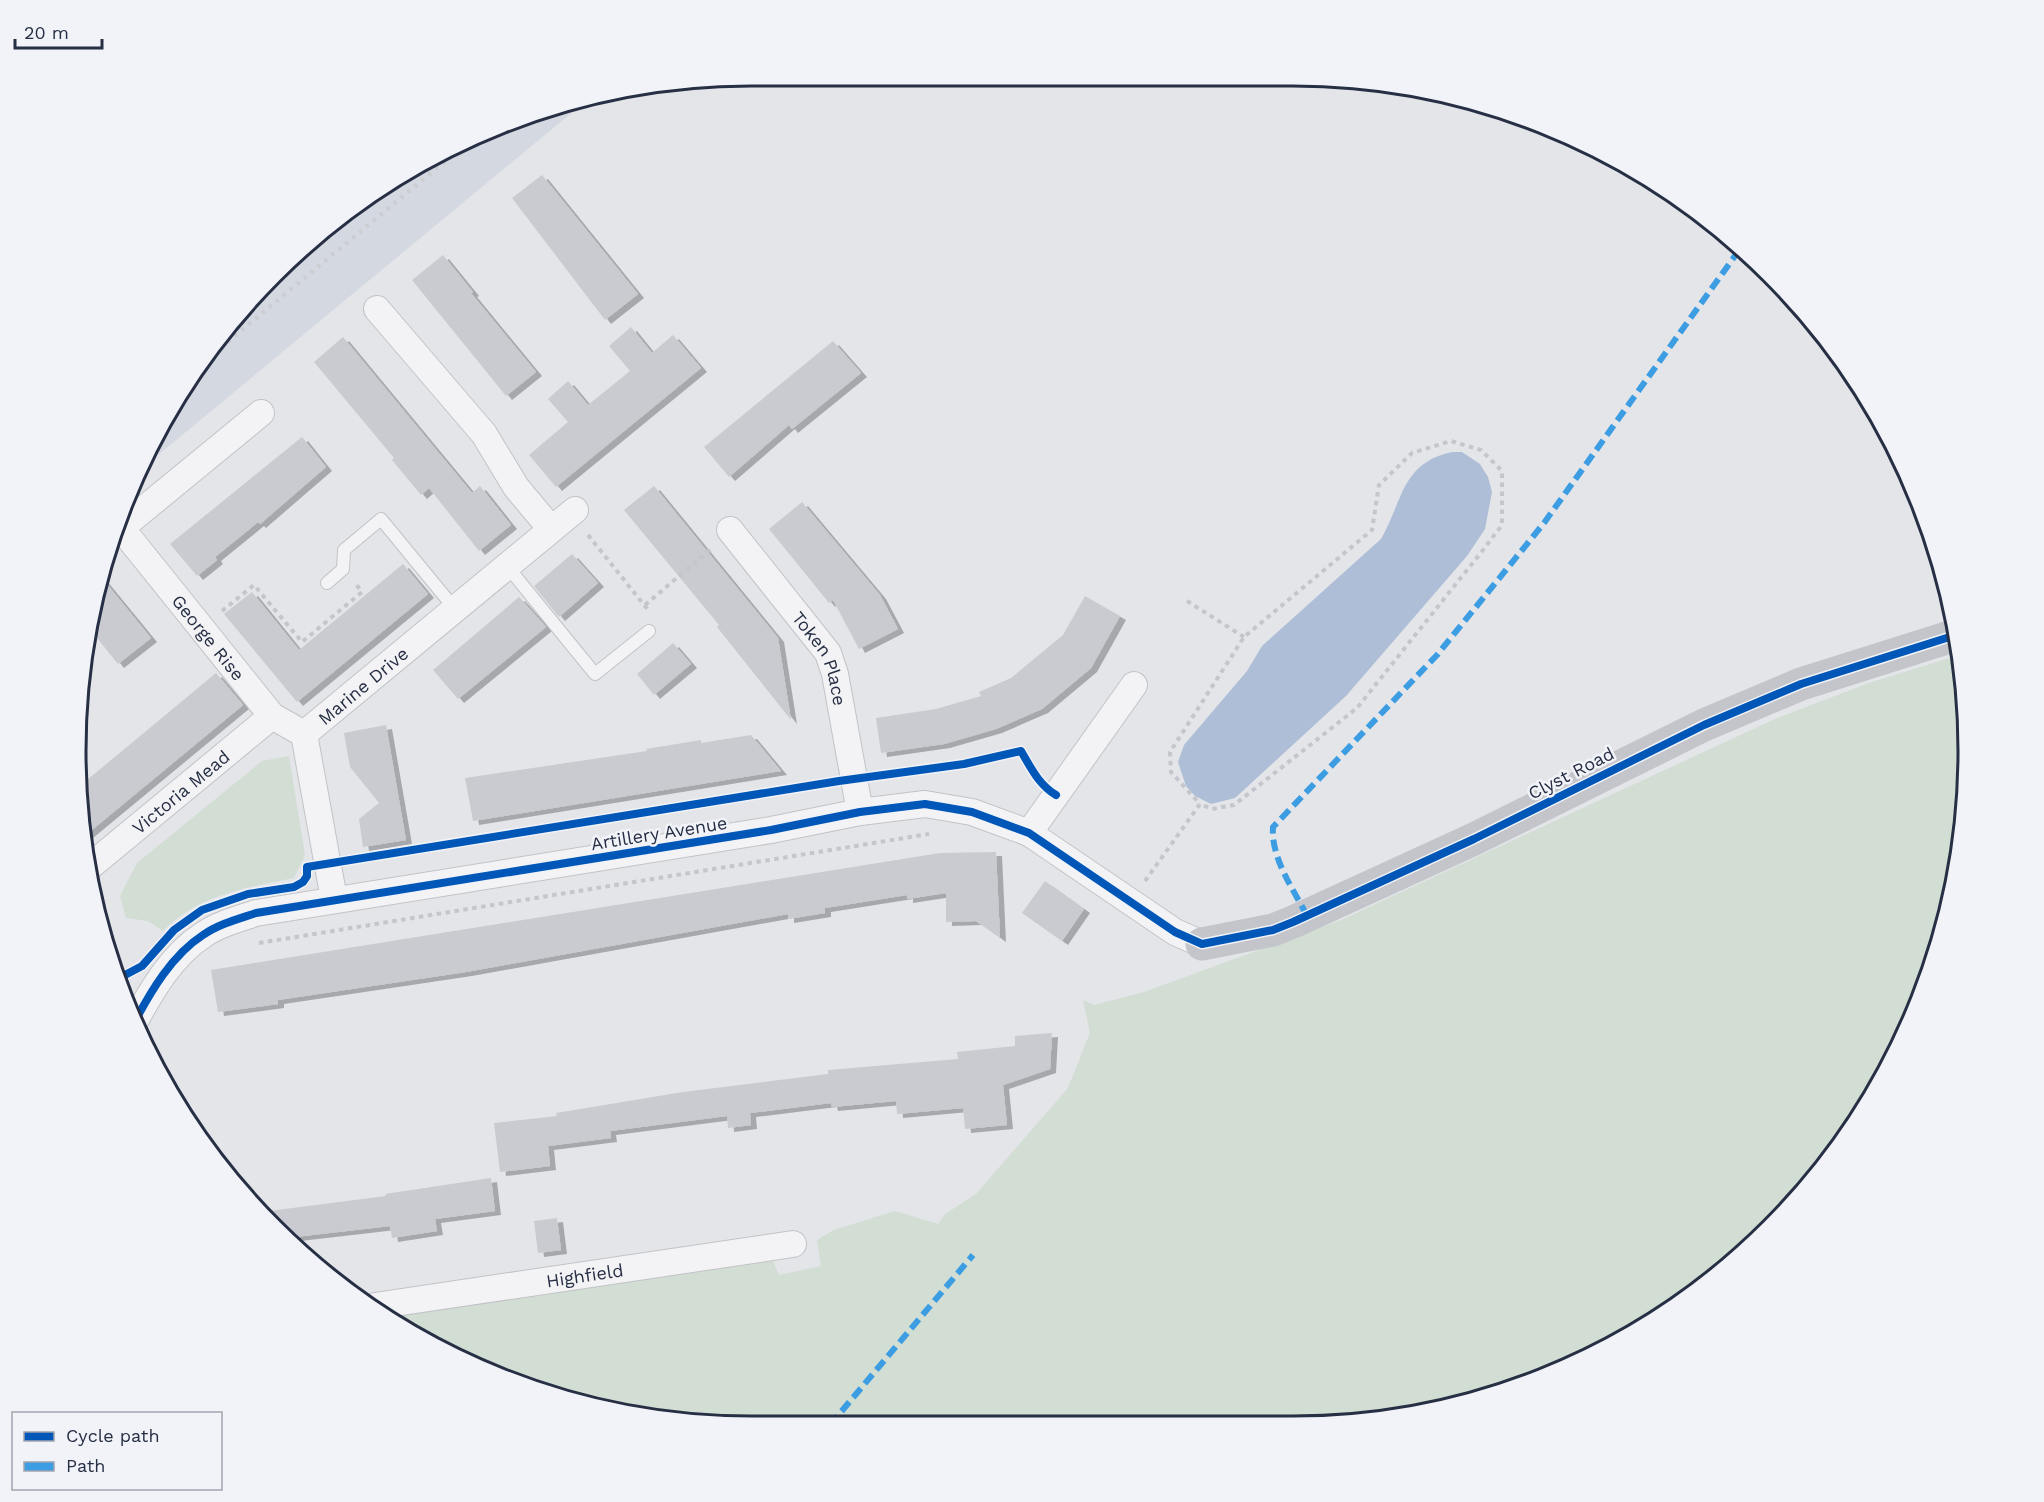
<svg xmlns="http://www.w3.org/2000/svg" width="2044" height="1502" font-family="'Work Sans',sans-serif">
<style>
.built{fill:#d4d8e0}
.green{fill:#d2ddd3}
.water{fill:#aebed7}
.building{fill:#c9cbd0;filter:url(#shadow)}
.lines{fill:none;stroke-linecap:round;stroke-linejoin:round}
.lane-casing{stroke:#c1c3c7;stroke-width:14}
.street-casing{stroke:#c1c3c7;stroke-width:28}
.path{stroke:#c4c6cc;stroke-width:4;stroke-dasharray:4.5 4.5;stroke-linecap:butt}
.lane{stroke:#f3f3f5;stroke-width:12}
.street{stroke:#f3f3f5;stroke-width:26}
.secondary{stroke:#c3c5ca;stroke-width:33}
.rail{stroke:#cccdd1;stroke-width:4.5;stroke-dasharray:3 6;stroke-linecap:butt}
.quiet{stroke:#3d9de3;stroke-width:6;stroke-dasharray:12 6;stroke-linecap:butt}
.cycleway-casing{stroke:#f1f3f8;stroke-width:11}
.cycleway{stroke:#0057b8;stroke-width:8}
.labels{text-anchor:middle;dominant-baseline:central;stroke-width:5;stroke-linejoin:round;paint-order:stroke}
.street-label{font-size:18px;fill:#272f45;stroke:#f1f3f8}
.rim{fill:none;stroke:#272f45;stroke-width:3}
</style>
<defs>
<filter id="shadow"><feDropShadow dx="6" dy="4" stdDeviation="0" flood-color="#0004"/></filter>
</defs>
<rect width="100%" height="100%" fill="#e3e5e9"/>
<polygon class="built" points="592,96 135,474 145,452 243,306 376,189 492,127 576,98"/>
<g class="green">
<polygon points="1959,655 1968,706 1963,839 1933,968 1879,1089 1801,1196 1705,1287 1552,1375 1382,1421 706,1426 576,1404 452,1357 388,1315 773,1261 779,1275 821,1266 817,1240 834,1230 895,1211 938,1224 945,1214 976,1194 1068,1088 1090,1033 1083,1000 1094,1005 1144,992 1341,920 1775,719 1869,683"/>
<path d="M289 756 305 855 294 878C246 888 199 894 163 931L148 921 126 918 120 896 137 863 262 761Z"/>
</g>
<path class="water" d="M1452 452H1462L1480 464 1488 477 1492 492 1485 529 1467 556 1346 696 1235 798 1211 804 1195 796 1186 786 1178 762 1184 745 1247 671 1262 646 1381 539C1403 501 1401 463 1452 452Z"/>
<g class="building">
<polygon points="542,175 638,294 605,320 512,198"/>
<polygon points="443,255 473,292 471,293 536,372 506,396 412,280"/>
<polygon points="631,327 652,353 673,335 701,368 556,487 529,455 568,422 548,399 568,381 588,405 630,371 609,346"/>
<polygon points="343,337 472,493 480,486 511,525 479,551 429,488 421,495 392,460 394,458 314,362"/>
<polygon points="833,341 861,373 792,429 789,425 729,477 704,447"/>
<polygon points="302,437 326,467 260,524 258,522 215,557 217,560 197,576 170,544"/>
<polygon points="654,486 778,638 791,720 717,627 719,625 624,510"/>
<polygon points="802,502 880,595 898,629 859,649 833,600 829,603 769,529"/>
<polygon points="572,554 598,583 559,617 534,586"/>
<polygon points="403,564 428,594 297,702 224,614 252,592 299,650"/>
<polygon points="101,577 151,638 118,664 89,628"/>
<polygon points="1085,596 1120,616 1091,668 1042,709 996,729 944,744 881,753 876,718 936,709 981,696 979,692 1011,678 1063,635"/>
<polygon points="519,597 546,627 458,699 433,670"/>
<polygon points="673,643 691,664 654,695 637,674"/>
<polygon points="216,673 243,705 81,839 81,785"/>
<polygon points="386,725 406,840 363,847 359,819 379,803 350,767 344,733"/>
<polygon points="751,735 781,771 473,821 465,778 647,751 646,749 701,740 701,743"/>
<polygon points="996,852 1000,938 976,921 946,922 946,893 907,899 907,895 825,908 825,913 788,919 788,914 466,972 278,1000 278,1004 218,1012 211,970 940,853"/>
<polygon points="1045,881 1084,909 1062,941 1022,913"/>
<polygon points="1052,1033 1050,1069 1003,1085 1007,1125 965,1129 963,1108 897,1114 896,1101 832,1107 831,1103 750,1113 751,1125 728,1128 727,1116 610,1131 611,1138 548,1146 550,1166 500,1172 494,1123 557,1116 556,1113 683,1092 828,1074 828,1070 958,1059 957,1052 1015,1046 1015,1036"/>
<polygon points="491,1178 495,1211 435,1219 437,1231 392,1238 390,1226 286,1238 261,1212 386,1196 385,1194"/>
<polygon points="557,1218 561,1250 538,1253 534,1221"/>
</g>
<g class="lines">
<defs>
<g id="lane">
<polyline points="507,566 595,674 649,631"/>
<polyline points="327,583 343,569 344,550 381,519 455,609"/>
</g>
<g id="street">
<polyline points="377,309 484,434 516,487 551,529"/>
<path id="s1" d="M121 528 272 716 304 734"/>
<path id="s2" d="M730 530 828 653 835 674 860 812"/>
<polyline points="110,537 261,413"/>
<polyline points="1029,833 1134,685"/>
<path id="s3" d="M88 868 272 716"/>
<path id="s4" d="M334 899 304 734 575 510"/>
<path d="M134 1023C151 991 172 955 203 935 219 924 238 919 256 913L771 830 860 812 925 804 972 812 1029 833 1175 932 1202 944"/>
<path id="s5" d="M375 1306 793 1244"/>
</g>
</defs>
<use href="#lane" class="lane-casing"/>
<use href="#street" class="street-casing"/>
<g class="path">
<polyline points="588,535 649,611"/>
<polyline points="1187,601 1244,637"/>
<polyline points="645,605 711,549"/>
<polyline points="222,611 254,585 302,642 362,592 355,583"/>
<polyline points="1145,881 1200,804 1212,809 1234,805 1357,708 1483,550 1502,525 1502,471 1481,450 1451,441 1412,453 1379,485 1372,530 1244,637 1170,752 1171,772 1200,804"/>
<polyline points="259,943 929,834"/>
</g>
<use href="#lane" class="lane"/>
<use href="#street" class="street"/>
<polyline class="secondary" points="1202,944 1273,930 1293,922 1474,839 1704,725 1801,684 1956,635"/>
<polyline class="rail" points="207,359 479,133"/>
<g class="quiet">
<path d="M1307 916C1293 888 1271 859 1273 827L1437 655 1544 523 1742 246"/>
<polyline points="830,1425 973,1255"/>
</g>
<defs>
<g id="cycleway">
<path d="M120 985 125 975 142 966 174 930 202 910 248 894 294 887 303 882 307 876V867L839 781 964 764 1021 751C1031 768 1039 785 1056 795"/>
<path d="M134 1023C151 991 172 955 203 935 219 924 238 919 256 913L771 830 860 812 925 804 972 812 1029 833 1175 932 1202 944 1273 930 1293 922 1474 839 1704 725 1801 684 1956 635"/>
</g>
</defs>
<use href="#cycleway" class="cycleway-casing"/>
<use href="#cycleway" class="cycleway"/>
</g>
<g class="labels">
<g class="street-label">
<text stroke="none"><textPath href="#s1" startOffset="140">George Rise</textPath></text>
<text stroke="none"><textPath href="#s2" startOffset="159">Token Place</textPath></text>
<text stroke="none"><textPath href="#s4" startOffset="244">Marine Drive</textPath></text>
<text transform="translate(1571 773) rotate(-27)">Clyst Road</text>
<text stroke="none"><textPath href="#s3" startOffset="120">Victoria Mead</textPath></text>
<text transform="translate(659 833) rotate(-9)">Artillery Avenue</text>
<text stroke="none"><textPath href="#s5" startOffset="212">Highfield</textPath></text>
</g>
</g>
<path d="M0 0H2044V1502H0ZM751 86H1293A665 665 0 0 1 1958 751V751A665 665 0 0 1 1293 1416H751A665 665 0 0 1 86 751V751A665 665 0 0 1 751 86Z" fill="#f1f3f8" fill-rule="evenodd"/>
<path class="rim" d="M751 86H1293A665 665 0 0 1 1958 751V751A665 665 0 0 1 1293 1416H751A665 665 0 0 1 86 751V751A665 665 0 0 1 751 86Z"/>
<rect x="12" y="1412" width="210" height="78" fill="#f1f3f8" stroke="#a0a5b0" stroke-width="1.5"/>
<rect x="24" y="1432" width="30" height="9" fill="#0057b8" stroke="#a0a5b0" stroke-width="1.5"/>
<text x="66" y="1442" font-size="18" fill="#272f45">Cycle path</text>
<rect x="24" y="1462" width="30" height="9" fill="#3d9de3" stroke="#a0a5b0" stroke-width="1.5"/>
<text x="66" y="1472" font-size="18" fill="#272f45">Path</text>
<path d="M15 39v9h87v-9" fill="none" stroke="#272f45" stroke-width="3"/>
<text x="24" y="39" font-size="18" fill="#272f45" stroke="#f1f3f8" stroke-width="4.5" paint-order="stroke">20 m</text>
</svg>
